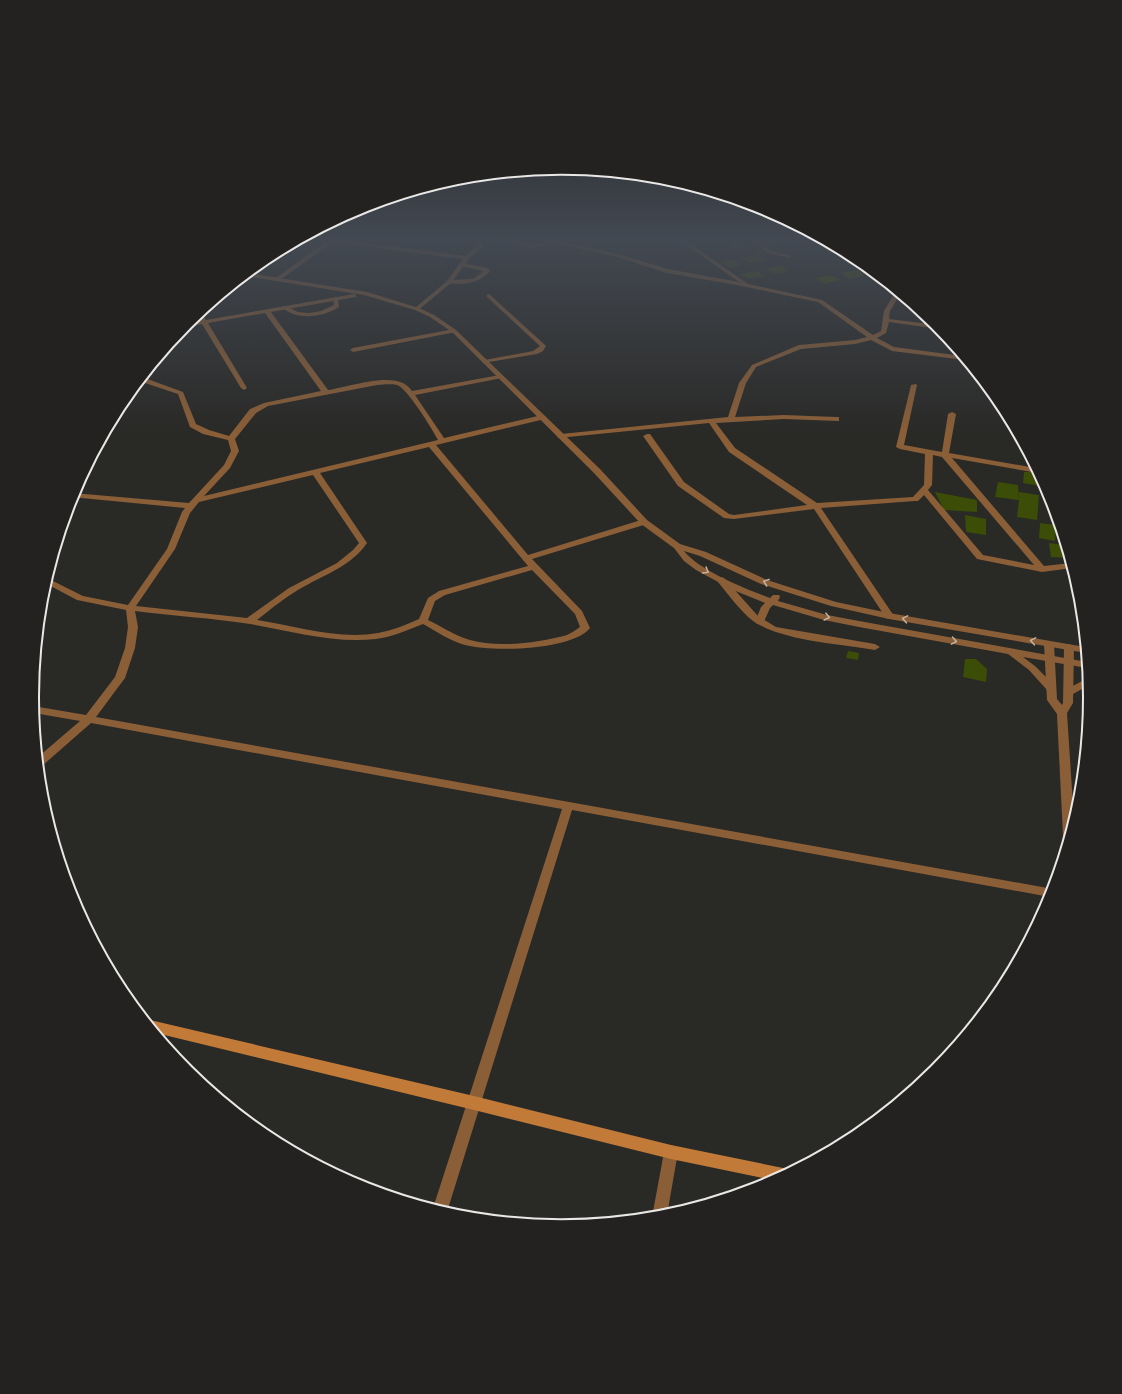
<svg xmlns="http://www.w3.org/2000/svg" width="1122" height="1394" font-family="'Roboto Condensed',sans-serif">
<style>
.building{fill:#3b4d06}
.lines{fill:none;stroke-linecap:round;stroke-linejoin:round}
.service{fill:#8a5e37;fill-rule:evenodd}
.minor{fill:#8a5e37;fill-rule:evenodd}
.tertiary{fill:#8a5e37;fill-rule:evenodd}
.secondary{fill:#c17a38;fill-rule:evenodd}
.oneway{stroke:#c3b1a0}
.rim{fill:none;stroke:#e9e8e6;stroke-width:2}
</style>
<rect width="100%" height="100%" fill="#292926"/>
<g class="building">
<polygon points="758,240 777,240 781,243 766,246"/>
<polygon points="742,244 748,249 736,251 728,246"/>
<polygon points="759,255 766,260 751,263 742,258"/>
<polygon points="733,259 742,265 729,268 720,262"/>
<polygon points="781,265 789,271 774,274 766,269"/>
<polygon points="857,270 865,275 850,279 840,273"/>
<polygon points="757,271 765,276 747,279 740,274"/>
<polygon points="831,275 841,280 824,284 815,278"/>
<polygon points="1024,472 1038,472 1042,479 1040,486 1023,483"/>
<polygon points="998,482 1018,485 1019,499 1019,492 1039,495 1037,520 1017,517 1019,500 995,497"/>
<polygon points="1045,489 1050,495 1052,503 1045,502"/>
<polygon points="935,492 977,500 977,512 944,510"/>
<polygon points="965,515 986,519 986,535 966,532"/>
<polygon points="1040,523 1056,525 1055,541 1039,538"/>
<polygon points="1049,543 1065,545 1069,558 1051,557"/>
<polygon points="848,651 859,653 858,660 846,658"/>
<polygon points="965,659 976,659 987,669 986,682 963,677"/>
</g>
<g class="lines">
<g class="service">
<polygon points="750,240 755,240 772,251 792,256 789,258 768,253"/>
<path d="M463 263 488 268 490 271C479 284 463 285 447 283L446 282 449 280 473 279 484 271 461 266 460 265Z"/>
<path d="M333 298 338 299 339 307C324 317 298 321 283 308L286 306 298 312 309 313 321 311 334 305Z"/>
</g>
<g class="minor">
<polygon points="328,240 342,240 466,256 477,245 478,240 484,240 482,247 469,259 451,283 417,311 414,309 415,308 447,281 463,259 333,242 280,280 276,280 276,278"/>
<path d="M505 240C515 239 524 244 533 244 543 244 552 240 562 240L561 241 621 255 668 269 739 282 679 240H685L748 284 822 300 873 335 881 331 884 311 896 291 900 294 890 311 889 319 937 325 940 329 889 322 886 333 877 338 894 347 962 356 965 360 892 351 871 340 855 344 801 349 756 367 746 383 735 417 784 415 836 417H839V421L784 419 716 423 735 448 817 503 913 497 924 485 925 454 900 449 896 447 911 385 916 384 917 385 904 445 942 452 948 414 952 412 956 414 949 453 1036 468 1038 473 952 458 1044 566 1071 563 1072 568 1042 572 977 559 924 495 918 501H915L821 508 894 616 889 619 886 618 814 509 734 519 724 518 678 486 643 436 647 434H650L684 482 729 514 734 515 807 505 729 452 709 423 558 438 557 436 561 434 728 417 739 383 752 365 799 345 855 340 867 337 818 302 737 285 667 273 617 257 554 243 533 248ZM933 455 942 457 1034 565 983 555 928 490 932 485Z"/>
<polygon points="815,240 822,240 862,263 873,272 870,272"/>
<path d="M354 294 356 295V297L271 312 328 390C347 387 385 374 403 383 407 385 410 388 412 391L500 375 503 377 502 378 415 395 444 438 542 415 546 417 545 419 436 445 528 555 641 520H647L648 522 647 524 532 559 582 611 590 628C571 651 491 652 465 645 450 641 436 631 423 624 408 630 392 637 376 639 334 644 292 631 250 624 212 618 173 616 135 611L138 627 135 648 125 678 96 717 1053 889 1050 897 572 810 447 1212 433 1208 562 809 91 723 42 766 39 767 38 757 80 721 34 713 33 706 86 715 115 677 125 648 128 627 126 610 77 600 45 583 47 578 83 596 128 605 167 549 182 512 185 508 71 497 73 493 189 503 224 465 231 451 228 440 203 434 190 427 178 394 139 381 142 377 183 392 196 424 209 430 229 436 250 409 264 403 321 391 265 313 208 323 247 388 244 390 241 388 202 324 184 327 187 323 200 320 197 315 201 312 206 320ZM377 385C384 385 393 383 399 386 410 393 431 427 438 440L204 496 230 468 239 451 235 439 256 413 268 406ZM429 447 528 566 439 591 428 598 419 619C406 625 393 630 378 633 339 640 295 626 257 620 272 608 288 595 305 586 328 573 351 566 367 543L320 473ZM313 475 359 543 353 550 337 563 289 588 247 618 136 606 175 549 190 513 199 502ZM532 570 575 614 580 627C576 630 571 633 567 635 539 643 497 648 470 640 455 636 441 626 428 620L435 601 445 595Z"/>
<polygon points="489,294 545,345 546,346 543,351 537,354 483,363 482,362 485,360 533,351 540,346 487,297 487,295"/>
<polygon points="454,329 457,331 456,332 353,352 350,350 353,348"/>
<path d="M721 577 724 578 758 616 776 627 875 644 880 647 875 650C840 644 781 641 753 621 741 612 728 594 718 582L717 580Z"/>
<polygon points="1049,641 1054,644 1057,699 1062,705 1063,703 1064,647 1069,644 1074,647 1073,703 1067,713 1074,820 1068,840 1063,836 1057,714 1047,700 1044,644"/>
<polygon points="671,1145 676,1147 678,1152 667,1215 652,1217 664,1152 666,1147"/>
</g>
<g class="tertiary">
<path d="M247 273 367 292 419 308 434 315 456 330 600 469 647 520 680 544 706 552 767 580 836 602 889 613 1085 647 1086 653 889 619 831 606 761 584 700 556 684 551C700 571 746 589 770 598L773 595H779L780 597 778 601 827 615 859 621 1087 662V668L1023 657 1035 666 1055 686 1056 688 1055 690H1047L1029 670 1008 654 859 627 824 620 773 605 770 608 763 624H757L755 622 761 607 765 603 733 590 696 570 684 561 674 548 641 524 594 473 452 332 430 317 415 310 364 295 244 276Z"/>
<polygon points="1088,678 1089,685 1073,694 1065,694 1064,692 1065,690"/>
</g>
<polygon class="secondary" points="150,1020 474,1096 671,1145 783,1168 788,1170 789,1172 773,1180 671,1159 474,1110 156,1033 146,1021"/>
</g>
<defs><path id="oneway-chevron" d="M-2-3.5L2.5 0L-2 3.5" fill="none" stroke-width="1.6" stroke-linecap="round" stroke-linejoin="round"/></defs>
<g class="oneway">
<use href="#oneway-chevron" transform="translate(706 571) rotate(31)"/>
<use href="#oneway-chevron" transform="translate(766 582) rotate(-160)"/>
<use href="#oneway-chevron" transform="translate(827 617) rotate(14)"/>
<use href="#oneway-chevron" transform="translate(905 619) rotate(-170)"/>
<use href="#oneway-chevron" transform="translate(954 641) rotate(10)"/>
<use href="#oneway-chevron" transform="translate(1033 641) rotate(-170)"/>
</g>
<linearGradient id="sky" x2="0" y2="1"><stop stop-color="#171715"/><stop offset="0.55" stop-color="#434952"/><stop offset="1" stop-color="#434952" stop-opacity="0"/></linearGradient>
<rect width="1122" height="435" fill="url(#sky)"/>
<path d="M0 0H1122V1394H0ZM39 697a522 522 0 1 1 1044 0a522 522 0 1 1-1044 0Z" fill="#232221" fill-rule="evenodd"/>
<path class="rim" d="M39 697a522 522 0 1 1 1044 0a522 522 0 1 1-1044 0Z"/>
</svg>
